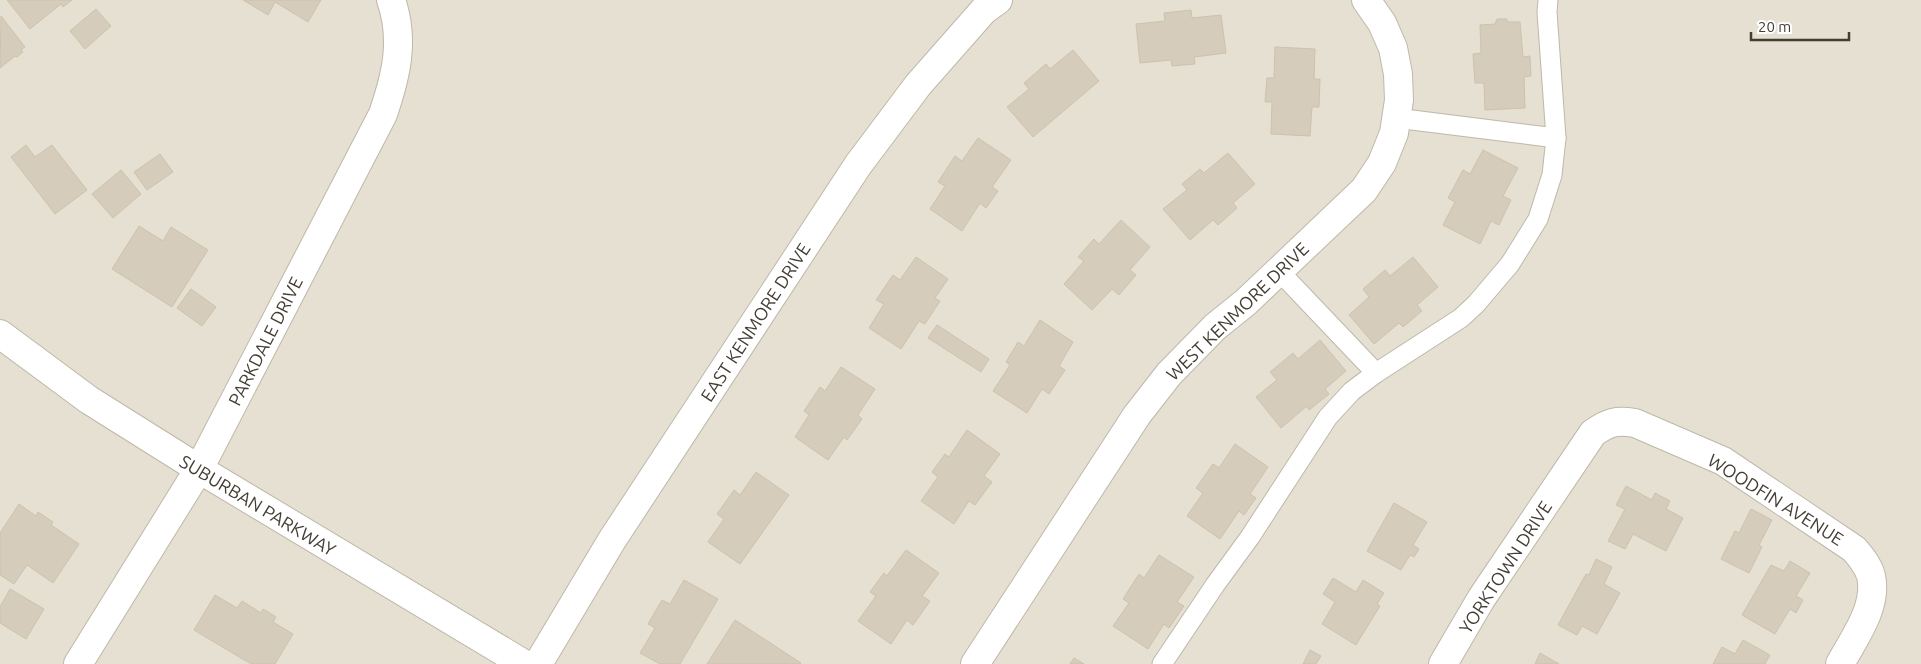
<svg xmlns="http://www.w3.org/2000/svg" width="1921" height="664" font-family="Ubuntu,sans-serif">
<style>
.residential{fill:#e5e0d1}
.building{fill:#d5ccbc;stroke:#cdc2ac}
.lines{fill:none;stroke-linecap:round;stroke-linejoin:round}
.service-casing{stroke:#bfb8a9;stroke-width:21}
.minor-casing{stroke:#bfb8a9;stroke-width:30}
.service{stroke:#fff;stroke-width:19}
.minor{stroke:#fff;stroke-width:28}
.labels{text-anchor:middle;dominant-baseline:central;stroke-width:4;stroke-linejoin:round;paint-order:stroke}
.street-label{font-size:18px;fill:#433d34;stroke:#fff}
</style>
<rect width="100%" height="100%" fill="#f1ede3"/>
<rect class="residential" x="0" y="0" width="1921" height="664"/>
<g class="building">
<polygon points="7,0 72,0 63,7 61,4 30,29"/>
<polygon points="243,0 321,0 308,22 275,2 268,15"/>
<polygon points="96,9 111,26 85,49 70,31"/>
<polygon points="1191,10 1192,18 1221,15 1226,53 1194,57 1195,64 1172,66 1171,60 1140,63 1136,24 1165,21 1164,13"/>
<polygon points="1,16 25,47 21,50 23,52 17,57 15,56 0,68"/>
<polygon points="1497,19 1507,19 1507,22 1520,22 1523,57 1530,56 1531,76 1524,77 1525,108 1485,110 1484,83 1475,83 1473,54 1481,53 1480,25 1495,24"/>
<polygon points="1275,47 1315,49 1314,79 1320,79 1319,107 1312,107 1310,136 1271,134 1272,102 1265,102 1267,78 1274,78"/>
<polygon points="1073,50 1099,81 1033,137 1007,107 1029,89 1024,83 1046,64 1050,69"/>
<polygon points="978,138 1011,160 992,187 998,191 986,208 980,203 962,231 930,209 945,186 938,182 955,156 962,161"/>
<polygon points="26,145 35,157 52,145 87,190 55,214 11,157"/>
<polygon points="1483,150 1518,168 1503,196 1511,200 1499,225 1491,221 1480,244 1443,225 1455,202 1448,198 1463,170 1470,174"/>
<polygon points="1228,153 1255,184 1233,203 1237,208 1218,225 1213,220 1190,240 1163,209 1187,190 1182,184 1200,169 1204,173"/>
<polygon points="160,154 173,172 147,190 134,172"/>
<polygon points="121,170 141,194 113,218 92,194"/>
<polygon points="1121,220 1150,247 1130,270 1136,275 1119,295 1112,289 1092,310 1064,284 1084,261 1078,257 1094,239 1099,244"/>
<polygon points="139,226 163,241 171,227 208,250 172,307 112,269"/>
<polygon points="916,257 948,279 935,298 940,301 925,324 919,321 901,349 869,328 884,304 876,300 893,275 900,280"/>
<polygon points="1413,257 1438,287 1417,305 1422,311 1403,327 1399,323 1374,344 1349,315 1369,297 1363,289 1385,270 1390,276"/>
<polygon points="191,289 216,307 202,326 177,308"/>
<polygon points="1040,320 1073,342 1059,366 1065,370 1049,394 1042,389 1027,413 993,391 1010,365 1006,362 1018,342 1024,346"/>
<polygon points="937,325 989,359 981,372 928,338"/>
<polygon points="1320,340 1346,371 1325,389 1329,394 1309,410 1307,406 1281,428 1256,397 1277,380 1270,372 1293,353 1298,359"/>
<polygon points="841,367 875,389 858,415 862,419 847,440 844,437 828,460 795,437 809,415 804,411 820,387 825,391"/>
<polygon points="967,430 1000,454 984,476 992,482 975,505 969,501 954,524 921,501 938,477 932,472 945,454 949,457"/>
<polygon points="1235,444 1268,467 1250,494 1256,498 1244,515 1239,511 1220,539 1187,516 1203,493 1196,488 1213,464 1219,468"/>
<polygon points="756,472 789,495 740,564 708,542 724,519 717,514 734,490 740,495"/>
<polygon points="1626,486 1652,500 1655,493 1670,501 1666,509 1683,518 1666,551 1633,534 1625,549 1608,541 1625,509 1616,505"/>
<polygon points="1394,503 1427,522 1413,545 1419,549 1414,557 1410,555 1401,570 1367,551"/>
<polygon points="19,504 36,516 38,512 53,522 51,525 79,544 53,583 27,565 14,584 0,575 0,533"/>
<polygon points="1751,509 1772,520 1759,545 1762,547 1749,573 1721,559 1735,531 1739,533"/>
<polygon points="906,550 939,573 922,596 930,601 913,625 907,620 891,644 858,621 876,596 870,592 884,573 887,576"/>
<polygon points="1159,555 1194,577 1177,602 1184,606 1169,628 1164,624 1148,649 1113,626 1129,603 1123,599 1139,574 1144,578"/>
<polygon points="1596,559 1612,567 1604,584 1620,593 1597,634 1582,626 1577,635 1558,625 1586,574 1589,575"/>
<polygon points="1790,561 1810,573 1796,596 1803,600 1796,613 1790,609 1775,634 1742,615 1771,565 1784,571"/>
<polygon points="1333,578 1356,592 1363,580 1384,593 1377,604 1380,606 1356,645 1322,624 1335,602 1323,594"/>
<polygon points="684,580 718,599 680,664 660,664 640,653 655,628 648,624 662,600 670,604"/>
<polygon points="10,589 44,609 26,639 0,623 0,607"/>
<polygon points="215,595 237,608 242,601 261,613 263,609 276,617 273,622 293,634 275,664 251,664 194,630"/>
<polygon points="735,620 801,663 800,664 707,664"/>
<polygon points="1743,640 1770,655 1765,664 1713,664 1722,647 1735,654"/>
<polygon points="1310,650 1321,656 1316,664 1303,664"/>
<polygon points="1540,653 1559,664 1535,664"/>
<polygon points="1074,658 1084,664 1070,664"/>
</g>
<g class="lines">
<defs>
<g id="service">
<polyline points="1396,118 1556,138"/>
<polyline points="1278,270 1376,373"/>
<polyline points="1162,664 1215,585 1250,537 1328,417 1352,391 1376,373 1461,318 1476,304 1510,264 1538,219 1552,175 1556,138 1547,12 1548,0"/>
</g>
<g id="minor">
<polyline points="0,334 89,400 199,469 524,664"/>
<path d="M78 664 199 469 383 114C396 76 405 40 391 0"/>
<polyline points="538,664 612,540 858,165 918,85 984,10 998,0"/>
<polyline points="975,664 1137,415 1169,374 1215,327 1246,302 1364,190 1382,163 1394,133 1399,100 1398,74 1393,48 1382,23 1366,0"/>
<path d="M1443 664 1481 599 1593 433C1609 422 1616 420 1635 423L1723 461 1854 549C1861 557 1868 565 1871 576 1878 607 1854 638 1840 664"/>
</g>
</defs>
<use href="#service" class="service-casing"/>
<use href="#minor" class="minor-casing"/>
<use href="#service" class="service"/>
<use href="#minor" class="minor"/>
</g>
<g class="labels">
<g class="street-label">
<text transform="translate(1237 311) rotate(-44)">WEST KENMORE DRIVE</text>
<text transform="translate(755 322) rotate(-57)">EAST KENMORE DRIVE</text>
<text transform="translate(265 341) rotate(-63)">PARKDALE DRIVE</text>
<text transform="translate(1776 499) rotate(32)">WOODFIN AVENUE</text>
<text transform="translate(258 505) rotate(31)">SUBURBAN PARKWAY</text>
<text transform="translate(1505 567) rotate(-57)">YORKTOWN DRIVE</text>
</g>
</g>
<path d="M1751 32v8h98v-8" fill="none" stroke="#433d34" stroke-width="2.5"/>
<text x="1758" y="32" font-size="15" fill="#433d34" stroke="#ffffff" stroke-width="4" paint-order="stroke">20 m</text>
</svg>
